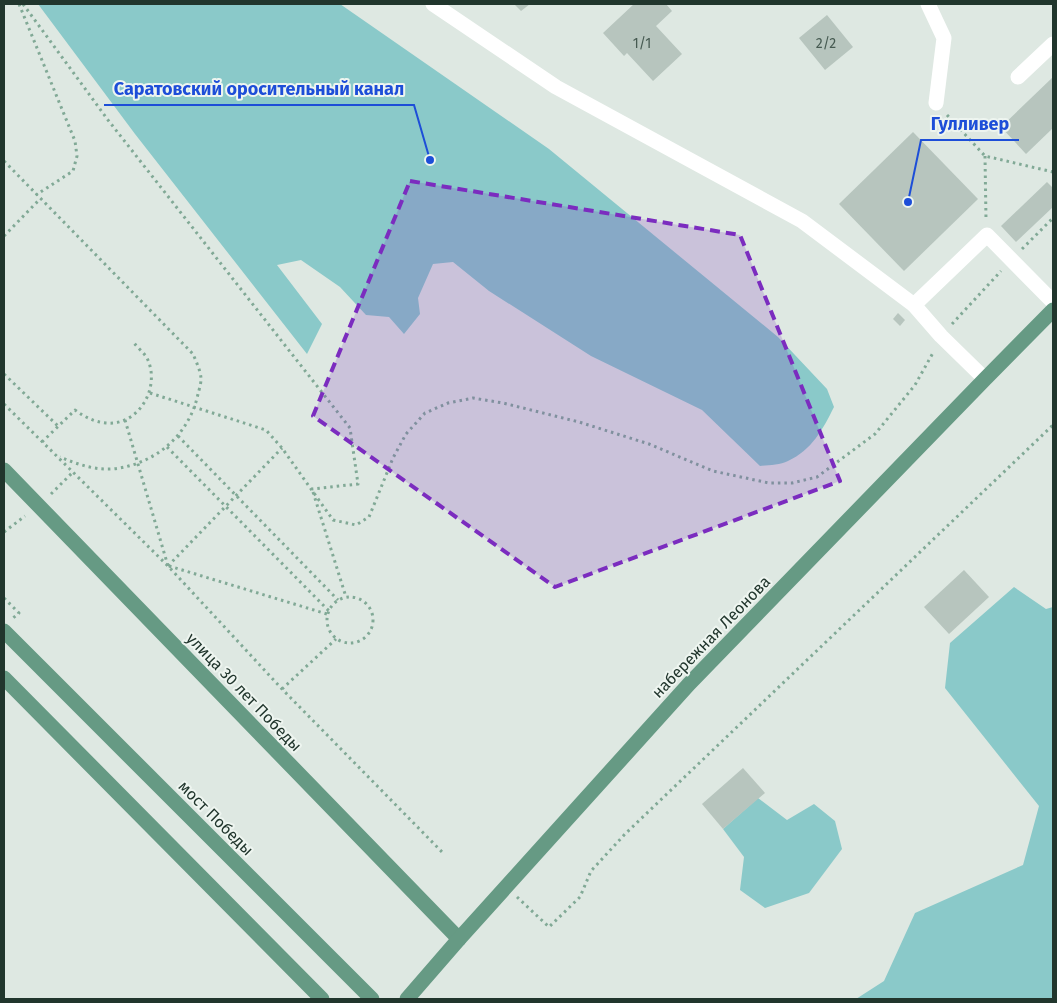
<svg xmlns="http://www.w3.org/2000/svg" width="1057" height="1003" font-family="'Fira Sans',sans-serif">
<style>
.water{fill:#8ac9c9}
.building{fill:#b7c5be}
.lines{fill:none;stroke-linecap:round;stroke-linejoin:round}
.path{stroke:#81a996;stroke-width:3;stroke-dasharray:2.5 4;stroke-linecap:butt}
.minor{stroke:#fff;stroke-width:15}
.major{stroke:#669a84;stroke-width:15}
.marked{fill:#7b2cbf;fill-opacity:0.2;stroke:#7b2cbf;stroke-width:4;stroke-dasharray:10 6;stroke-linejoin:round}
.labels{text-anchor:middle;dominant-baseline:central;stroke-width:4;stroke-linejoin:round;paint-order:stroke}
.number-label{font-size:14px;fill:#465a51}
.street-label{font-size:16px;fill:#21362d;stroke:#eef5f0}
.leader{fill:none;stroke:#1d4ed8;stroke-width:2}
.callout-dot{fill:#1d4ed8;stroke:#eef5f0;stroke-width:2}
.callout-label{font-size:18px;text-anchor:middle;font-weight:bold;fill:#1d4ed8;stroke:#eef5f0;stroke-width:4;stroke-linejoin:round;paint-order:stroke}
</style>
<rect width="100%" height="100%" fill="#dee8e2"/>
<g class="water">
<path d="M38 4H340L549 149 778 337 827 389 834 407C823 429 812 450 788 461 780 465 769 465 760 466L702 410 591 356 489 291 453 262 433 264 418 298 420 314 404 334 389 317 366 315 340 287 301 260 277 265 322 324 307 354 135 134Z"/>
<polygon points="1014,587 1046,609 1053,607 1053,999 856,999 884,981 915,913 1023,865 1039,806 945,688 950,643"/>
<polygon points="758,798 787,820 814,804 835,821 842,849 809,893 765,908 740,890 744,857 723,829"/>
</g>
<g class="building">
<polygon points="514,4 530,4 521,11"/>
<polygon points="634,4 666,4 672,11 656,26 682,54 653,81 627,53 624,56 603,33"/>
<polygon points="827,15 853,47 825,70 799,38"/>
<polygon points="1053,77 1053,128 1026,154 1001,127"/>
<polygon points="913,132 978,199 904,271 839,204"/>
<polygon points="1047,182 1053,188 1053,207 1016,242 1001,226"/>
<polygon points="898,313 905,320 900,326 893,319"/>
<polygon points="964,570 989,597 949,634 924,607"/>
<polygon points="743,768 765,793 723,829 702,804"/>
</g>
<g class="lines">
<g class="path">
<polyline points="19,4 75,141 77,156 73,171 36,195"/>
<polyline points="23,4 108,120 350,428 358,484 312,489"/>
<polyline points="947,115 985,156 1053,172"/>
<polyline points="985,156 986,220"/>
<path d="M4 161 193 354C196 361 201 372 201 379 201 384 199 390 198 394 189 436 154 465 112 469 93 470 77 464 60 457"/>
<polyline points="4,236 40,199"/>
<polyline points="1022,249 1053,218"/>
<polyline points="952,324 1001,271"/>
<polyline points="4,374 58,426"/>
<polyline points="150,393 266,430 282,448 333,520 356,525 369,517 393,458 406,434 425,413 448,403 473,398 503,403 579,422 649,444 713,471 769,483 792,483 817,477 875,434 915,385 934,351"/>
<polyline points="4,404 168,566 282,689 444,854"/>
<polyline points="125,420 168,566"/>
<polyline points="178,436 338,600"/>
<path d="M42 442 75 410C85 417 94 422 106 423 140 426 161 386 147 358 144 353 138 348 134 343"/>
<polyline points="167,447 329,611"/>
<polyline points="313,492 346,597"/>
<polyline points="51,494 73,472"/>
<polyline points="4,532 25,516"/>
<polyline points="168,566 282,448"/>
<polyline points="169,566 327,614"/>
<circle cx="350" cy="620" r="23"/>
<polyline points="4,598 19,613 13,618"/>
<polyline points="282,689 336,639"/>
<polyline points="517,897 549,927 580,897 591,871 625,834 1053,425"/>
</g>
<g class="minor">
<polyline points="433,4 556,87 802,221 914,305 941,336 985,379"/>
<polyline points="928,4 944,38 936,103"/>
<polyline points="1018,77 1053,44"/>
<polyline points="914,305 987,235 1053,302"/>
</g>
<g class="major">
<polyline points="4,470 459,939"/>
<polyline points="4,631 372,999"/>
<polyline points="4,678 322,999"/>
<polyline points="407,999 459,939 689,684 985,379 1053,310"/>
</g>
</g>
<path class="marked" d="M410 181 740 235 840 481 555 587 313 416Z"/>
<g class="labels">
<g class="number-label">
<text x="642" y="43">1/1</text>
<text x="826" y="43">2/2</text>
</g>
<g class="street-label">
<text transform="translate(711 637) rotate(-46)">набережная Леонова</text>
<text transform="translate(244 692) rotate(46)">улица 30 лет Победы</text>
<text transform="translate(216 818) rotate(45)">мост Победы</text>
</g>
</g>
<path class="leader" d="M430 160L414 105H104M908 202L921 140H1019"/>
<g class="callout-dot">
<circle cx="430" cy="160" r="5"/>
<circle cx="908" cy="202" r="5"/>
</g>
<g class="callout-label">
<text x="259" y="95">Саратовский оросительный канал</text>
<text x="970" y="130">Гулливер</text>
</g>
<rect width="1057" height="1003" fill="none" stroke="#21362d" stroke-width="10"/>
</svg>
